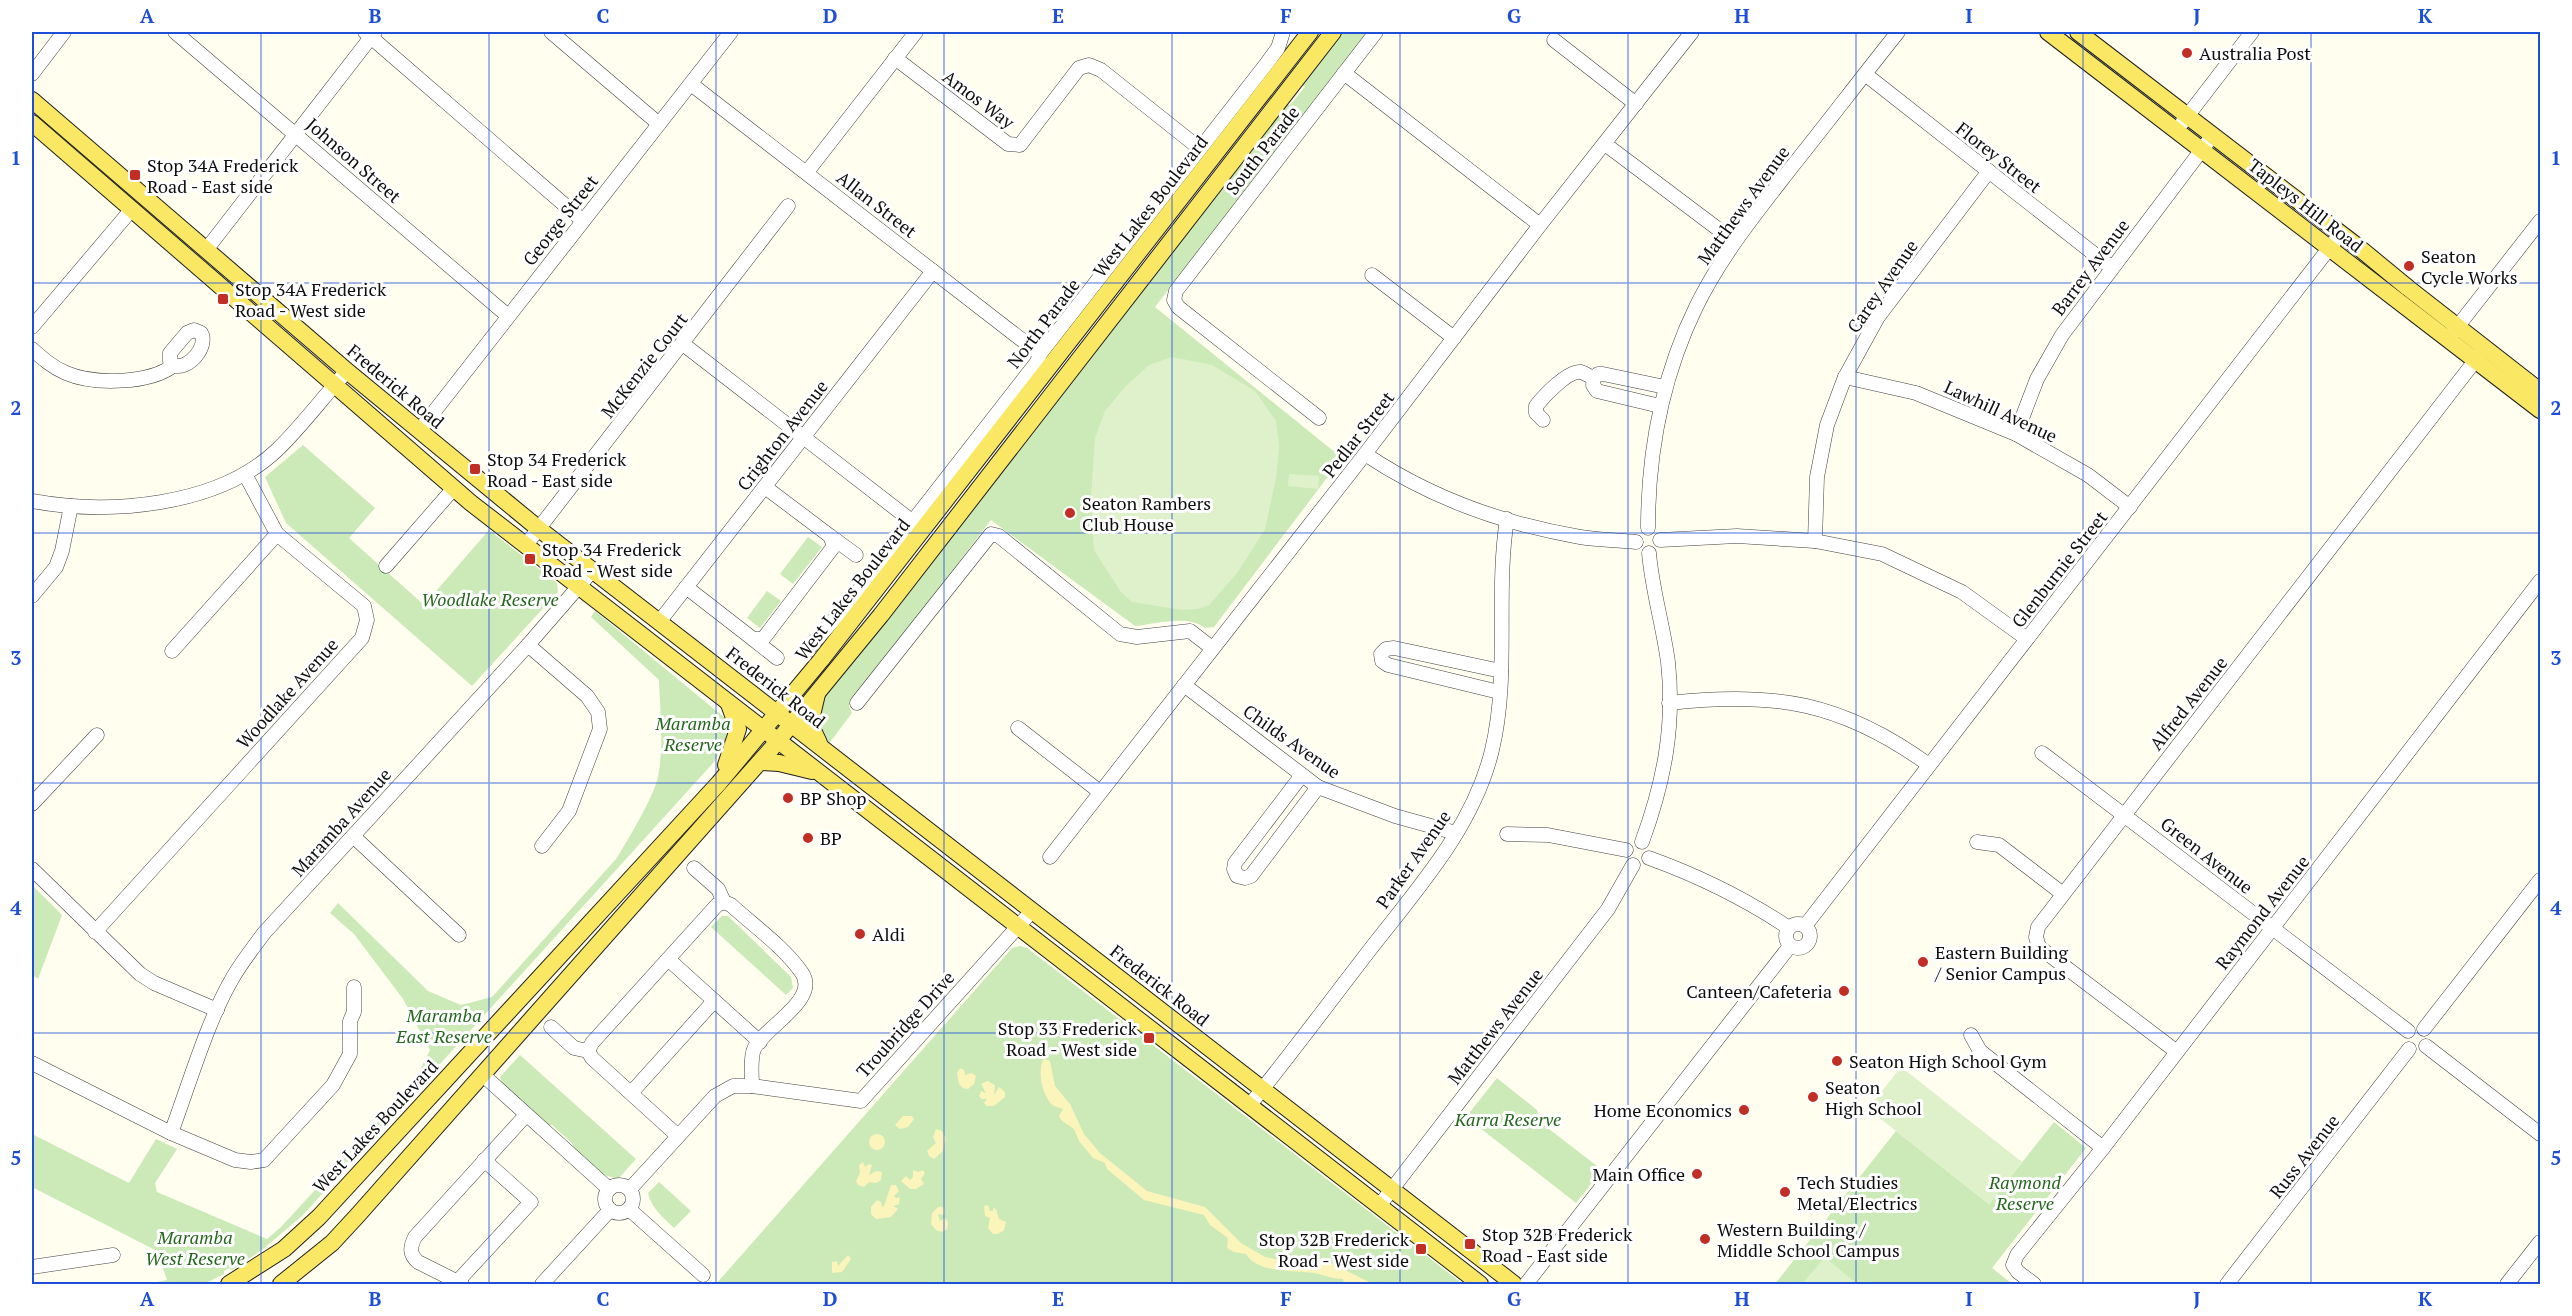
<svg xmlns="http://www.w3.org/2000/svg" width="2572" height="1316" font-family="'PT Serif',serif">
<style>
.green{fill:#cceab8}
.sand{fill:#fbf4bb}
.pitch{fill:#dff1ca}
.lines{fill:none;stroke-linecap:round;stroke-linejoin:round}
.minor-casing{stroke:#414141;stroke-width:15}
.major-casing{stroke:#1f1f1f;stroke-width:18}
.minor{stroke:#fff;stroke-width:14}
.major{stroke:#fae764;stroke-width:16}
.grid{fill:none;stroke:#1d4ed8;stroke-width:1.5;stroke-opacity:0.55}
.poi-dot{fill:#c12e24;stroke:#fff;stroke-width:2}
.labels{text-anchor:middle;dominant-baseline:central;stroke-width:6;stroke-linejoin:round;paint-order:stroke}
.poi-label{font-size:18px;fill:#0e0e0e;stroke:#fff;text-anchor:start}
.street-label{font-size:18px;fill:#0e0e0e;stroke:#fff}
.park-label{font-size:18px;font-style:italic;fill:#24671d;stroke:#fff}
.neatline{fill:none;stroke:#1d4ed8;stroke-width:2}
.grid-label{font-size:20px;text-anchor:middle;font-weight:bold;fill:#1d4ed8}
</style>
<rect width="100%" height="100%" fill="#fffeef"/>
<g class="green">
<path d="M1342 32H1368L1155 307 1342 458 1214 627 1205 628C1187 614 1156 624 1135 626L991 520 853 700 849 706 852 713 827 746 816 728 826 694 1286 103 1290 105 1305 87 1301 84Z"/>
<polygon points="303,445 375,508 349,538 424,605 489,530 557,583 558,592 472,686 286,523 265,477"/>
<polygon points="808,537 822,547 793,584 780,574"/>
<polygon points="767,591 781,601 760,628 747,618"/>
<path d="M595 611 725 718 727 736 714 762 302 1216 263 1249 232 1270 229 1268 224 1271V1274L204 1284H147L167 1280 157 1251 32 1187V1134L129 1183 156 1139 177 1149 155 1183 157 1192 267 1239 281 1227 414 1082 430 1050 403 999 354 934 330 913 338 903 428 991 461 1005 492 997 616 859C628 840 653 798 658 777 664 746 660 712 659 680L591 617Z"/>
<polygon points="32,885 62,915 38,979 32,975"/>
<polygon points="722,916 728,916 791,977 793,988 786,995 711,927"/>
<polygon points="1020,946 1027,948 1463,1284 716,1284 1012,948"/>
<polygon points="520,1055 636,1159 618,1179 601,1174 573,1148 572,1143 552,1125 546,1125 503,1086 500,1077"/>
<polygon points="1497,1078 1537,1110 1540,1122 1597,1166 1598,1175 1576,1203 1466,1117"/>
<polygon points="2054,1122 2086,1148 1992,1268 2011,1283 2010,1284 1775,1284 1896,1131 1989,1204"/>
<path d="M659 1182 691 1211 674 1228C664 1218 651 1208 648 1193Z"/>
</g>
<g class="sand">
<path d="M1044 1059 1050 1061 1055 1086 1070 1104 1084 1134 1100 1153 1147 1191 1205 1207 1241 1243 1265 1257 1281 1260H1303L1309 1258 1325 1260 1373 1284H1344L1343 1279C1332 1279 1324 1275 1314 1273 1294 1270 1258 1274 1246 1254L1234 1252 1227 1248 1228 1238 1210 1225 1204 1215 1144 1200 1107 1169 1105 1163 1093 1158 1079 1141 1074 1129 1061 1120 1059 1116 1063 1109C1060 1108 1057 1107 1054 1106 1043 1099 1036 1069 1044 1059Z"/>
<polygon points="960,1068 964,1070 965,1075 972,1073 976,1076 974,1084 968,1089 963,1088 959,1084 957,1073"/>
<polygon points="987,1081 995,1085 994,1095 999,1087 1005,1092 1005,1097 994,1106 987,1106 984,1103 987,1099 982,1099 979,1096 981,1091 986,1093 981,1084"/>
<polygon points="903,1116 912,1116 914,1119 908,1127 900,1129 895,1125"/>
<polygon points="936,1129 942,1131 946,1138 943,1151 934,1159 929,1156 927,1151 936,1143 933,1137"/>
<circle cx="877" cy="1142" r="8"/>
<polygon points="863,1162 865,1167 869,1164 872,1165 869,1175 877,1171 882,1172 881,1180 876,1183 869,1182 864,1187 858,1185 856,1181 860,1173 859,1165"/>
<polygon points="913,1170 918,1172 923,1170 925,1173 921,1179 924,1184 916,1189 910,1189 901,1181 906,1176 910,1180 913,1177"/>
<polygon points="891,1185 896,1185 899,1191 894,1196 896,1198 900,1197 899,1204 893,1206 898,1209 891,1217 876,1219 871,1214 871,1207 877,1200 881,1202 882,1207 884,1206"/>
<polygon points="988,1205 990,1211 993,1211 993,1208 996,1209 999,1219 1006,1222 1004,1230 998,1234 993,1234 988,1228 990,1218 985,1216 984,1206"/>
<polygon points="938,1207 943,1207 945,1211 943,1215 938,1214 940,1221 945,1218 948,1222 947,1229 942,1232 936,1230 931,1224 932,1213"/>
<polygon points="848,1255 851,1259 842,1272 832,1273 832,1262 837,1261 838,1266"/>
</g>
<g class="pitch">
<polygon points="1172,357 1212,365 1255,391 1276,421 1279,447 1276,478 1265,529 1238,572 1209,605 1198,609 1183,610 1132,602 1121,592 1094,550 1091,498 1095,438 1105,411 1125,387 1149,365"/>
<polygon points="1289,474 1319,476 1318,489 1288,486"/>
<polygon points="1901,1067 2022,1162 1989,1204 1868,1109"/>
<polygon points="1825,1257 1857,1284 1802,1284"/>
</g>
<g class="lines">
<defs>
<g id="minor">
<polyline points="175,32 508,316"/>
<polyline points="365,32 582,220"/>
<polyline points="551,32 659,124"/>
<polyline points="1554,40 1636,104"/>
<polyline points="895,58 1008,144 1020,145 1079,68 1089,65 1101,70 1199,148"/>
<polyline points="1344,73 1540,225"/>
<polyline points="32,74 64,32"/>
<polyline points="1865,74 2112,268"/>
<polyline points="691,84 1040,354"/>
<polyline points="2182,123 2252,32"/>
<polyline points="1605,144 1734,241"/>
<polyline points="807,172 916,32"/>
<polyline points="206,250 375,32"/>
<polyline points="1372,275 1454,338"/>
<polyline points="32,327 132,209"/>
<polyline points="2451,335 2540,221"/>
<polyline points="683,344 913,522"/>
<path d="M32 349C42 358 52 367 66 373 94 385 150 384 174 365 188 371 209 346 201 333L194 330 187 333 170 353V361L174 365"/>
<polyline points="1845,377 1916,393 2016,434 2088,475 2130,507"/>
<polyline points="1660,406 1597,391 1593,385 1594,378 1598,374 1603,374 1665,387"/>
<polyline points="1319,418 1178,307 1174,300 1176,291 1376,32"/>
<path d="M1543 420 1536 413V406C1543 397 1568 370 1581 372 1585 373 1590 377 1594 378"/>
<polyline points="419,431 731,32"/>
<polyline points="2016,434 2037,379 2062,335 2213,135"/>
<path d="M1365 454C1429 497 1504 524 1580 537 1599 540 1617 540 1636 542"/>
<path d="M32 501C108 515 217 507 277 450 302 426 323 397 347 371"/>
<path d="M1648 528C1648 452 1662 377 1696 307 1721 256 1756 213 1791 168 1827 123 1862 77 1898 32"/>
<polyline points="830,536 856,555"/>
<polyline points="1660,540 1737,536 1815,541 1882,554 1962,592 2027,639"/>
<polyline points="1815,541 1817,477 1827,425 1845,377 1878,317 1989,171"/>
<polyline points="526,545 788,206"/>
<polyline points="386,566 454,488"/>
<polyline points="686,587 753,639 763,639 834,546 830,536 765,487"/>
<polyline points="32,596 56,567 62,551 71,506"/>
<polyline points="659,622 933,271"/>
<polyline points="753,639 777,658"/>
<polyline points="528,645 587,696 598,712 600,729 569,811 542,846"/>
<polyline points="172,651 277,534"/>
<polyline points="806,651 853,598 1037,362 1040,354 1267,63 1278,48 1283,32"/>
<polyline points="1184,685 1318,787 1395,816 1456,833"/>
<polyline points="1499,692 1388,665 1382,661 1381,654 1386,649 1394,648 1501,671"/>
<polyline points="857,703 991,534 999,536 1120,634 1137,637 1190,631 1212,648"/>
<path d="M1669 703C1774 691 1842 702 1929 765"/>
<polyline points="1018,728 1100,792"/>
<polyline points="2042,753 2408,1031"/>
<polyline points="1302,775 1235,863 1234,869 1237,876 1245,878 1251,876 1318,787"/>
<polyline points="32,804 97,735"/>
<polyline points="1507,834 1548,835 1626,850"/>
<polyline points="353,836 459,935"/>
<path d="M1642 842C1664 782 1675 726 1668 662 1663 625 1652 589 1649 553"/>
<polyline points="1977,842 1999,845 2063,894"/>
<polyline points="1050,857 1365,454 1540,225 1692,32"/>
<path d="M1649 858C1699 876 1744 898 1789 928"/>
<path d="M694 868 718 889 724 902 731 905C754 926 784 947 802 973 820 1000 764 1027 754 1049 750 1059 752 1076 752 1086"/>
<polyline points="32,869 140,974 154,983 217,1010"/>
<circle cx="1798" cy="936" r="12"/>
<polyline points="1805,926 2341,233"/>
<polyline points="95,932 362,638 367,620 364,606 277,534 245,474"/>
<polyline points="668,959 760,1042"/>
<polyline points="551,1027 574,1048 588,1051 592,1058 678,1136"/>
<polyline points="2424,1029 2540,880"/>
<polyline points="1971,1035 1980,1051 2103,1148"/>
<polyline points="2426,1046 2540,1134"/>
<polyline points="588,1051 592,1043 717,905 724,902"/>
<polyline points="2177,1052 2039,947 2036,937 2038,927 2481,353"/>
<polyline points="32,1063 171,1133 235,1160 251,1162 264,1160 333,1085 350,1054 350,1021 354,1012 354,987"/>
<polyline points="483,1075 609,1189"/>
<polyline points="631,1093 714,1001"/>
<path d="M1249 1106C1291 1054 1331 1000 1372 947 1418 888 1474 826 1492 750 1510 675 1495 595 1507 519"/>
<path d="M171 1133C189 1085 207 1022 232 979 241 963 253 948 264 933L528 645 593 570"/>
<circle cx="619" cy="1199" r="14"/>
<polyline points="630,1189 715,1096 733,1086 752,1086 861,1101 1032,911"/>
<polyline points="1379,1206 1608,909 1633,865"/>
<polyline points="629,1209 703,1275"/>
<polyline points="32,1267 113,1255"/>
<polyline points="457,1282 531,1202 484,1160"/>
<path d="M462 1284 418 1262C409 1254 410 1247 415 1237L526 1115"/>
<polyline points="542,1284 610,1210"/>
<polyline points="1526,1284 1790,946"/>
<polyline points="2034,1284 2018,1272 2013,1265 2017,1255 2103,1148 2540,581"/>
<polyline points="2227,1284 2409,1049"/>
<polyline points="2507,1284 2540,1242"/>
</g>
<g id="major">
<polyline points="2048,32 2540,410"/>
<polyline points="2078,32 2357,246 2408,288 2540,391"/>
<polyline points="32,100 347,371 539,529 1514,1284"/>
<polyline points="32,123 471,503 1480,1284"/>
<polyline points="817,694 810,724 819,743"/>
<polyline points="760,762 779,763 812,771"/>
<polyline points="726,765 738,729 729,704"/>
<polyline points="229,1284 284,1249 319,1217 719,783 821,660 1310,32"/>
<polyline points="281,1284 332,1243 357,1216 772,748 881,615 1333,32"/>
</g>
</defs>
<use href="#minor" class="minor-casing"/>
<use href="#major" class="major-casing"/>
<use href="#minor" class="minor"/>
<use href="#major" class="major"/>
</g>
<path class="grid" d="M261 32V1284M489 32V1284M716 32V1284M944 32V1284M1172 32V1284M1400 32V1284M1628 32V1284M1856 32V1284M2083 32V1284M2311 32V1284M32 283H2540M32 533H2540M32 783H2540M32 1033H2540"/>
<g class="poi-dot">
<circle cx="2187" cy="53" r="6"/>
<rect x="129" y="169" width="12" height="12" rx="3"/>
<circle cx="2409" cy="266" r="6"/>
<rect x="217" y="293" width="12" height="12" rx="3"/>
<rect x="469" y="463" width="12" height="12" rx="3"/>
<circle cx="1070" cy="513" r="6"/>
<rect x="524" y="553" width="12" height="12" rx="3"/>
<circle cx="788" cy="798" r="6"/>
<circle cx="808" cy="838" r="6"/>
<circle cx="860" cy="934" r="6"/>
<circle cx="1923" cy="962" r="6"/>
<circle cx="1844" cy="991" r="6"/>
<rect x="1143" y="1032" width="12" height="12" rx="3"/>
<circle cx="1837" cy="1061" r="6"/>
<circle cx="1813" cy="1097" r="6"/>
<circle cx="1744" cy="1110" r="6"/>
<circle cx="1697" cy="1174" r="6"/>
<circle cx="1785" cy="1192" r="6"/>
<circle cx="1705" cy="1239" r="6"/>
<rect x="1464" y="1238" width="12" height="12" rx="3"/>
<rect x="1415" y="1243" width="12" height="12" rx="3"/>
</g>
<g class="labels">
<g class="poi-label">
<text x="2199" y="53">Australia Post</text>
<text x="147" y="165">Stop 34A Frederick<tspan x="147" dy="21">Road - East side</tspan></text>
<text x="2421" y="256">Seaton<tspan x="2421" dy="21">Cycle Works</tspan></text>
<text x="235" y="289">Stop 34A Frederick<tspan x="235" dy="21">Road - West side</tspan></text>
<text x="487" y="459">Stop 34 Frederick<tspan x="487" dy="21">Road - East side</tspan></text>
<text x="1082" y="503">Seaton Rambers<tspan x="1082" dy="21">Club House</tspan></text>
<text x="542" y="549">Stop 34 Frederick<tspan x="542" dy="21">Road - West side</tspan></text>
<text x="800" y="798">BP Shop</text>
<text x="820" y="838">BP</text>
<text x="872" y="934">Aldi</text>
<text x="1935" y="952">Eastern Building<tspan x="1935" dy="21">/ Senior Campus</tspan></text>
<text x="1832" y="991" text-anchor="end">Canteen/Cafeteria</text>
<text x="1137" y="1028" text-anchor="end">Stop 33 Frederick<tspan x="1137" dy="21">Road - West side</tspan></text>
<text x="1849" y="1061">Seaton High School Gym</text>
<text x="1825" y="1087">Seaton<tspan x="1825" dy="21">High School</tspan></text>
<text x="1732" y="1110" text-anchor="end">Home Economics</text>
<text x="1685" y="1174" text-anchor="end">Main Office</text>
<text x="1797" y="1182">Tech Studies<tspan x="1797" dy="21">Metal/Electrics</tspan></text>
<text x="1717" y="1229">Western Building /<tspan x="1717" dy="21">Middle School Campus</tspan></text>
<text x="1482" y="1234">Stop 32B Frederick<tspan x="1482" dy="21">Road - East side</tspan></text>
<text x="1409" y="1239" text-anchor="end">Stop 32B Frederick<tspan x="1409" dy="21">Road - West side</tspan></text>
</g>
<g class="street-label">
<text transform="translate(979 99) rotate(37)">Amos Way</text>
<text transform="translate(1262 150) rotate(-52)">South Parade</text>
<text transform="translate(1999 157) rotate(38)">Florey Street</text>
<text transform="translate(354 160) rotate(41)">Johnson Street</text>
<text transform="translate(877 204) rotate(38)">Allan Street</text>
<text transform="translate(1743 205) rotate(-54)">Matthews Avenue</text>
<text transform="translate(2306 205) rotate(38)">Tapleys Hill Road</text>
<text transform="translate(1150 206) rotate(-52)">West Lakes Boulevard</text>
<text transform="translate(560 220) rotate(-52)">George Street</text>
<text transform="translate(2090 267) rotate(-53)">Barrey Avenue</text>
<text transform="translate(1882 286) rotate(-55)">Carey Avenue</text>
<text transform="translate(1043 323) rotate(-53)">North Parade</text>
<text transform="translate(644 365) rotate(-52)">McKenzie Court</text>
<text transform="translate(396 386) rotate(40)">Frederick Road</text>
<text transform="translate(2001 411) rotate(25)">Lawhill Avenue</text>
<text transform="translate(1358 434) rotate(-52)">Pedlar Street</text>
<text transform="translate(782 435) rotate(-52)">Crighton Avenue</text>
<text transform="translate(2059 569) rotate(-52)">Glenburnie Street</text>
<text transform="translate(852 589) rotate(-52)">West Lakes Boulevard</text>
<text transform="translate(776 687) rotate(38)">Frederick Road</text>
<text transform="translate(287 693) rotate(-48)">Woodlake Avenue</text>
<text transform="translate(2188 703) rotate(-52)">Alfred Avenue</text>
<text transform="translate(1292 741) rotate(35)">Childs Avenue</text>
<text transform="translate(341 822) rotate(-48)">Maramba Avenue</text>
<text transform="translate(2207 855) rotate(38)">Green Avenue</text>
<text transform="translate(1413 859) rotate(-55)">Parker Avenue</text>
<text transform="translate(2262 912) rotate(-52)">Raymond Avenue</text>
<text transform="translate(1160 985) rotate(38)">Frederick Road</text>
<text transform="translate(905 1024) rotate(-48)">Troubridge Drive</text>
<text transform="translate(1495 1026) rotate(-52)">Matthews Avenue</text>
<text transform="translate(375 1126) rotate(-47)">West Lakes Boulevard</text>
<text transform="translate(2304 1156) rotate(-52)">Russ Avenue</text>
</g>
<g class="park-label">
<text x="490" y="599">Woodlake Reserve</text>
<text x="693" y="723">Maramba<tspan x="693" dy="21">Reserve</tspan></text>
<text x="444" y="1015">Maramba<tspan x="444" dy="21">East Reserve</tspan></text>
<text x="1508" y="1119">Karra Reserve</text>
<text x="2025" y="1182">Raymond<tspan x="2025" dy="21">Reserve</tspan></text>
<text x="195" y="1237">Maramba<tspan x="195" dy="21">West Reserve</tspan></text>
</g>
</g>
<rect width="2572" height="1316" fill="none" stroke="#ffffff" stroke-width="66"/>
<rect x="33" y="33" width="2506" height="1250" class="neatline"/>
<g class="grid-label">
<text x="147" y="23">A</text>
<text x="375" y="23">B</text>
<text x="603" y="23">C</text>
<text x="830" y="23">D</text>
<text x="1058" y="23">E</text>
<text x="1286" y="23">F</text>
<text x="1514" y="23">G</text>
<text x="1742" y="23">H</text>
<text x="1969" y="23">I</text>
<text x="2197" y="23">J</text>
<text x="2425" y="23">K</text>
<text x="16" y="165">1</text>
<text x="2556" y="165">1</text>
<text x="16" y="415">2</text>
<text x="2556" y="415">2</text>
<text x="16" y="665">3</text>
<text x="2556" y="665">3</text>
<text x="16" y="915">4</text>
<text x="2556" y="915">4</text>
<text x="16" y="1165">5</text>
<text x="2556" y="1165">5</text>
<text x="147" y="1306">A</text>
<text x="375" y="1306">B</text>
<text x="603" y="1306">C</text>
<text x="830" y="1306">D</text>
<text x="1058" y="1306">E</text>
<text x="1286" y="1306">F</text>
<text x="1514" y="1306">G</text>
<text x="1742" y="1306">H</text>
<text x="1969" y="1306">I</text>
<text x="2197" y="1306">J</text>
<text x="2425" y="1306">K</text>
</g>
</svg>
